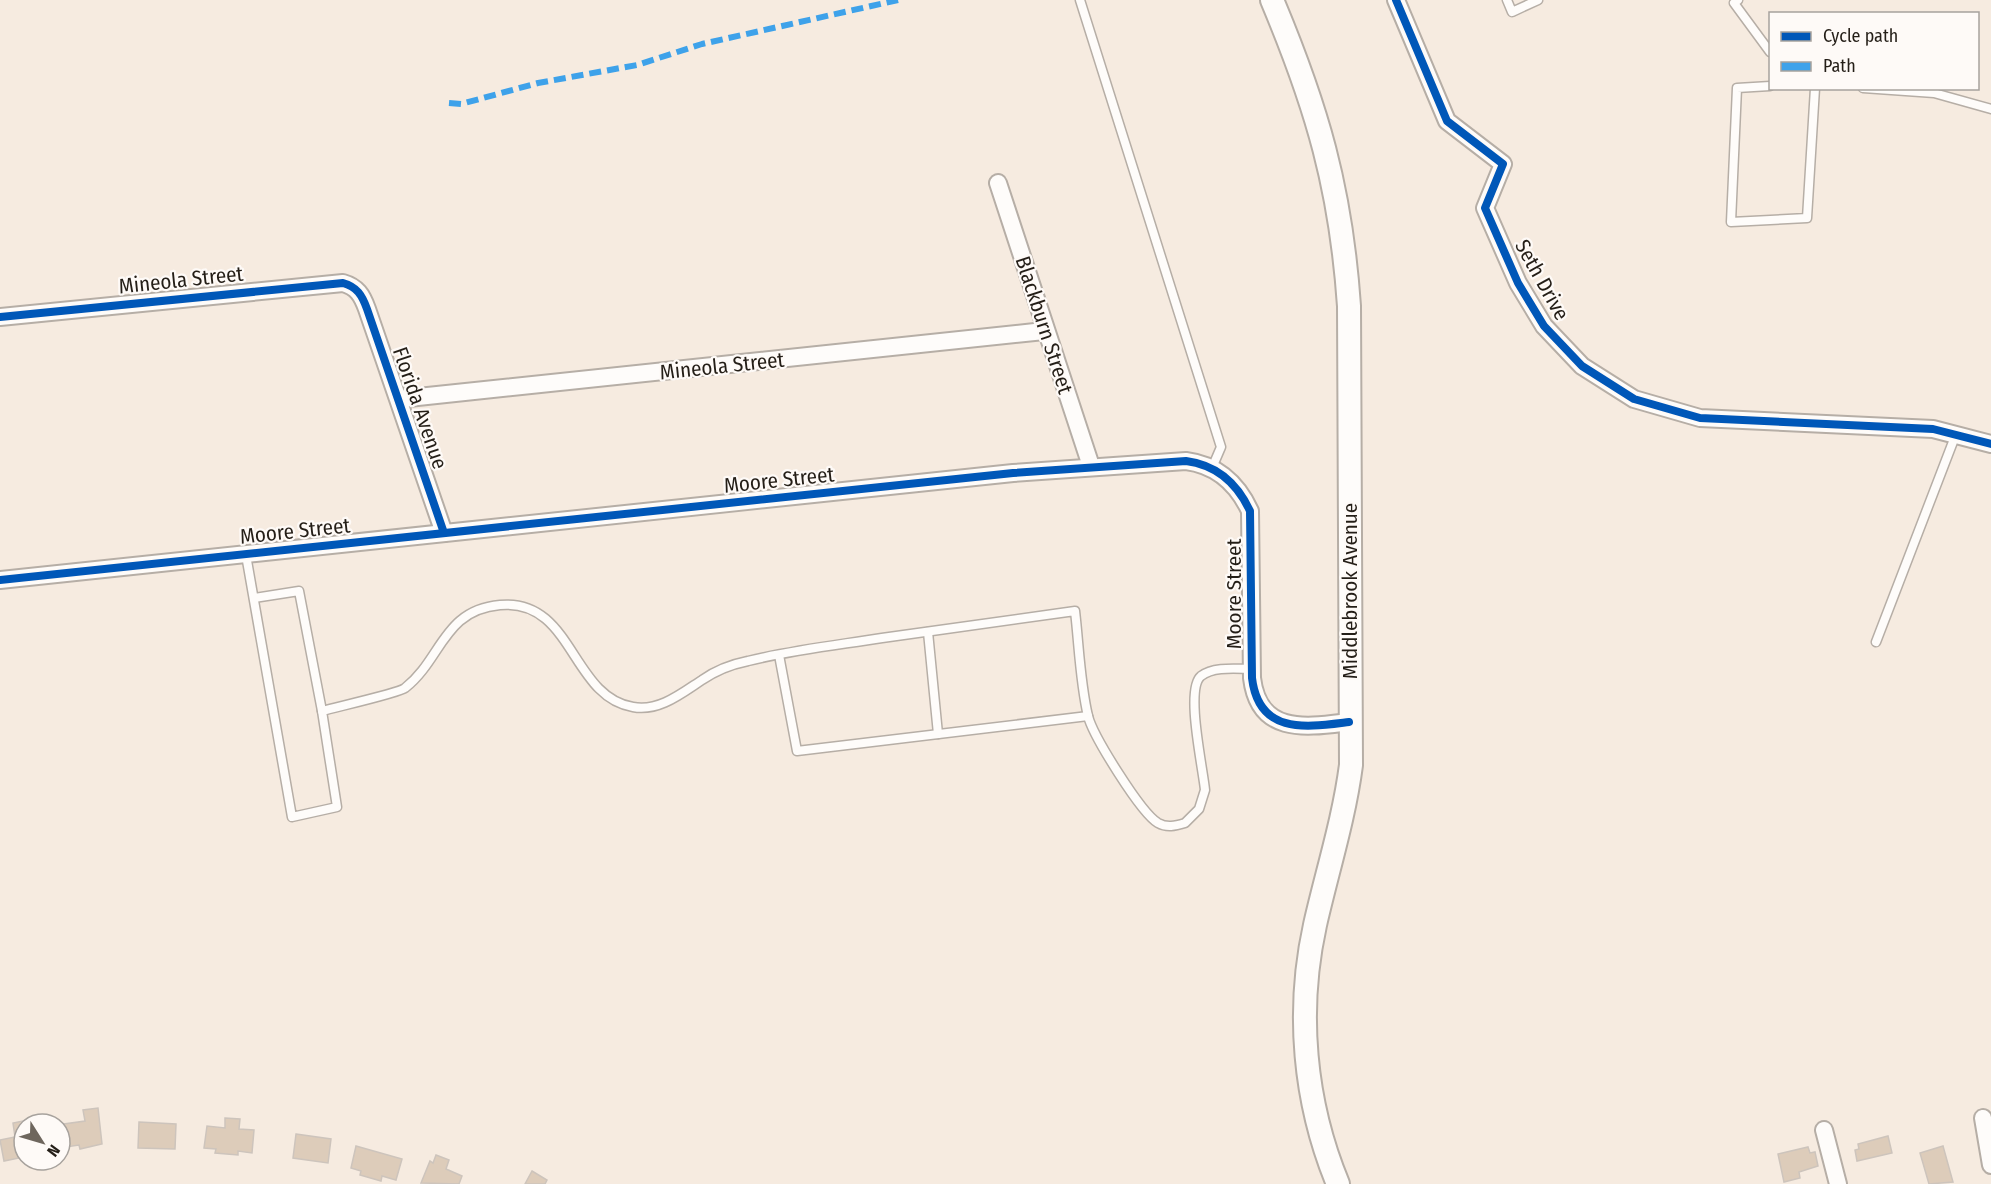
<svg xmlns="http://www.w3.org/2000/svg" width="1991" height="1184" font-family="'Fira Sans Condensed',sans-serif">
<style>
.building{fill:#ddccba;stroke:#cdc4bc;stroke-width:1.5}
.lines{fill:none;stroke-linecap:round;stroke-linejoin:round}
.lane-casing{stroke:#b6aea6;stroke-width:11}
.street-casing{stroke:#b6aea6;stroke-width:20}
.secondary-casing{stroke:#b6aea6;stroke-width:26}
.lane{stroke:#fefcfa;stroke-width:8}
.street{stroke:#fefcfa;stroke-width:16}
.secondary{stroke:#fefcfa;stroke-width:22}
.quiet{stroke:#3ea2ea;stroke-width:6;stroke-dasharray:12 6;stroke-linecap:butt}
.cycleway-casing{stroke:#fefaf7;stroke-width:11}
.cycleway{stroke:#0057b8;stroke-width:8}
.labels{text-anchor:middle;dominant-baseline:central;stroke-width:4.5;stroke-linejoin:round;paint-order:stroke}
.street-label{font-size:21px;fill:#241e17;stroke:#fefaf7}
</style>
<rect width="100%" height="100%" fill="#f6ebe0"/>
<g class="building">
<polygon points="98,1108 102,1144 80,1149 79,1145 66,1147 64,1124 85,1121 83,1110"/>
<polygon points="225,1118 240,1119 239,1129 254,1130 252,1153 238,1151 238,1155 215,1153 216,1149 204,1148 207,1126 225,1128"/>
<polygon points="33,1119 34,1124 24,1124 24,1157 4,1161 0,1140 15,1137 13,1123"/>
<polygon points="139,1122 176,1124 175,1149 138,1148"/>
<polygon points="296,1134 331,1139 328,1163 293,1158"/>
<polygon points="1888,1136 1892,1153 1857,1161 1855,1150 1859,1149 1858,1144"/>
<polygon points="356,1146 402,1159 396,1180 382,1176 381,1181 360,1175 361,1171 351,1168"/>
<polygon points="1943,1146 1953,1182 1929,1184 1920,1153"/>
<polygon points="1808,1147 1810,1153 1815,1152 1818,1166 1799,1172 1800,1178 1784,1182 1778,1154"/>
<polygon points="436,1155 449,1160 446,1169 462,1176 459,1184 421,1183 430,1161 433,1163"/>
<polygon points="532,1171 547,1180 545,1184 525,1184"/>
</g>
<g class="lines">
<defs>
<g id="lane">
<polyline points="1080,0 1221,447 1212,468"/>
<polyline points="1507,0 1512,12 1538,0"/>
<polyline points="1738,0 1734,3 1770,52"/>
<polyline points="1770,86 1737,88 1731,222 1807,218 1815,88"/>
<polyline points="1863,88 1934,93 1991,109"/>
<path d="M246 555 292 817 337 807 322 711C336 707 399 693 405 688 442 659 443 610 500 605 573 598 571 697 633 707 659 712 682 693 702 680 715 671 733 664 748 661 792 650 838 645 882 638 947 629 1011 620 1075 611 1079 645 1080 682 1088 716 1093 736 1141 813 1158 823 1167 828 1175 826 1185 823L1199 809 1205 790C1203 768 1185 689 1201 676 1214 666 1237 669 1252 669"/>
<polyline points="254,598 299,591 322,711"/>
<polyline points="928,632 938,734"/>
<polyline points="1876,642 1956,434"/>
<polyline points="779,655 797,751 1088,716"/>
</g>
<g id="street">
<polyline points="1396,0 1447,121 1503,164 1485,208 1518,283 1544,326 1582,366 1634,399 1700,418 1933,429 1991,444"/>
<polyline points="998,183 1091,466"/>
<path d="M0 317 343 283C357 287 362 295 367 309L444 533"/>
<polyline points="399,399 1044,331"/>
<path d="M0 580 1013 473 1186 461C1217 465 1237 483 1250 511L1252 678C1259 736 1308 727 1349 722"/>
<polyline points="1983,1118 1991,1165"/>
<polyline points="1824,1130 1838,1184"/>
</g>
<path id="secondary" d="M1272 0C1317 107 1341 189 1349 306L1351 765C1344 819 1327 872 1315 925 1296 1011 1304 1102 1338 1184"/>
</defs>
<use href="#lane" class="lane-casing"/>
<use href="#street" class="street-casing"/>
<use href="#secondary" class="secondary-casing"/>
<use href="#lane" class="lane"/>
<use href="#street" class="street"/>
<use href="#secondary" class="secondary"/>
<polyline class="quiet" points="449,103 461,104 538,83 637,65 702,44 898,0"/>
<defs>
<g id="cycleway">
<polyline points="1396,0 1447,121 1503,164 1485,208 1518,283 1544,326 1582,366 1634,399 1700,418 1933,429 1991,444"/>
<path d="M0 317 343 283C357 287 362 295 367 309L444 533"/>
<path d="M0 580 1013 473 1186 461C1217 465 1237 483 1250 511L1252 678C1259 736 1308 727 1349 722"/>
</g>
</defs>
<use href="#cycleway" class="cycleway-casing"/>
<use href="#cycleway" class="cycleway"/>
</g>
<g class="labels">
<g class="street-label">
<text transform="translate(181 280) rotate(-6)">Mineola Street</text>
<text transform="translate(1542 280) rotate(61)">Seth Drive</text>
<text transform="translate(1044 325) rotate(72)">Blackburn Street</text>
<text transform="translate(722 366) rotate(-6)">Mineola Street</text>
<text transform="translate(420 408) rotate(71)">Florida Avenue</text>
<text transform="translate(779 480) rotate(-6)">Moore Street</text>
<text transform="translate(295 531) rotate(-6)">Moore Street</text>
<text transform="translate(1350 591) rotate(-90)">Middlebrook Avenue</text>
<text transform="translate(1234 594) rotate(-90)">Moore Street</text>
</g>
</g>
<rect x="1769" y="12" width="210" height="78" fill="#fefaf7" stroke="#a7a29d" stroke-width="1.5"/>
<rect x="1781" y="32" width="30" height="9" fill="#0057b8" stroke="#a7a29d" stroke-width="1.5"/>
<text x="1823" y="42" font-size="18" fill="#241e17">Cycle path</text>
<rect x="1781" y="62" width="30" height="9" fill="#3ea2ea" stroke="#a7a29d" stroke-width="1.5"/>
<text x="1823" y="72" font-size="18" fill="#241e17">Path</text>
<g transform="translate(42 1142) rotate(127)"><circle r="28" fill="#fefaf7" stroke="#a7a29d" stroke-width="1.5"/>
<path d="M0-4.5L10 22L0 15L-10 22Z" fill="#6e665d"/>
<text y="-9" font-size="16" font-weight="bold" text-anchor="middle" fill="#241e17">N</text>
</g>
</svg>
